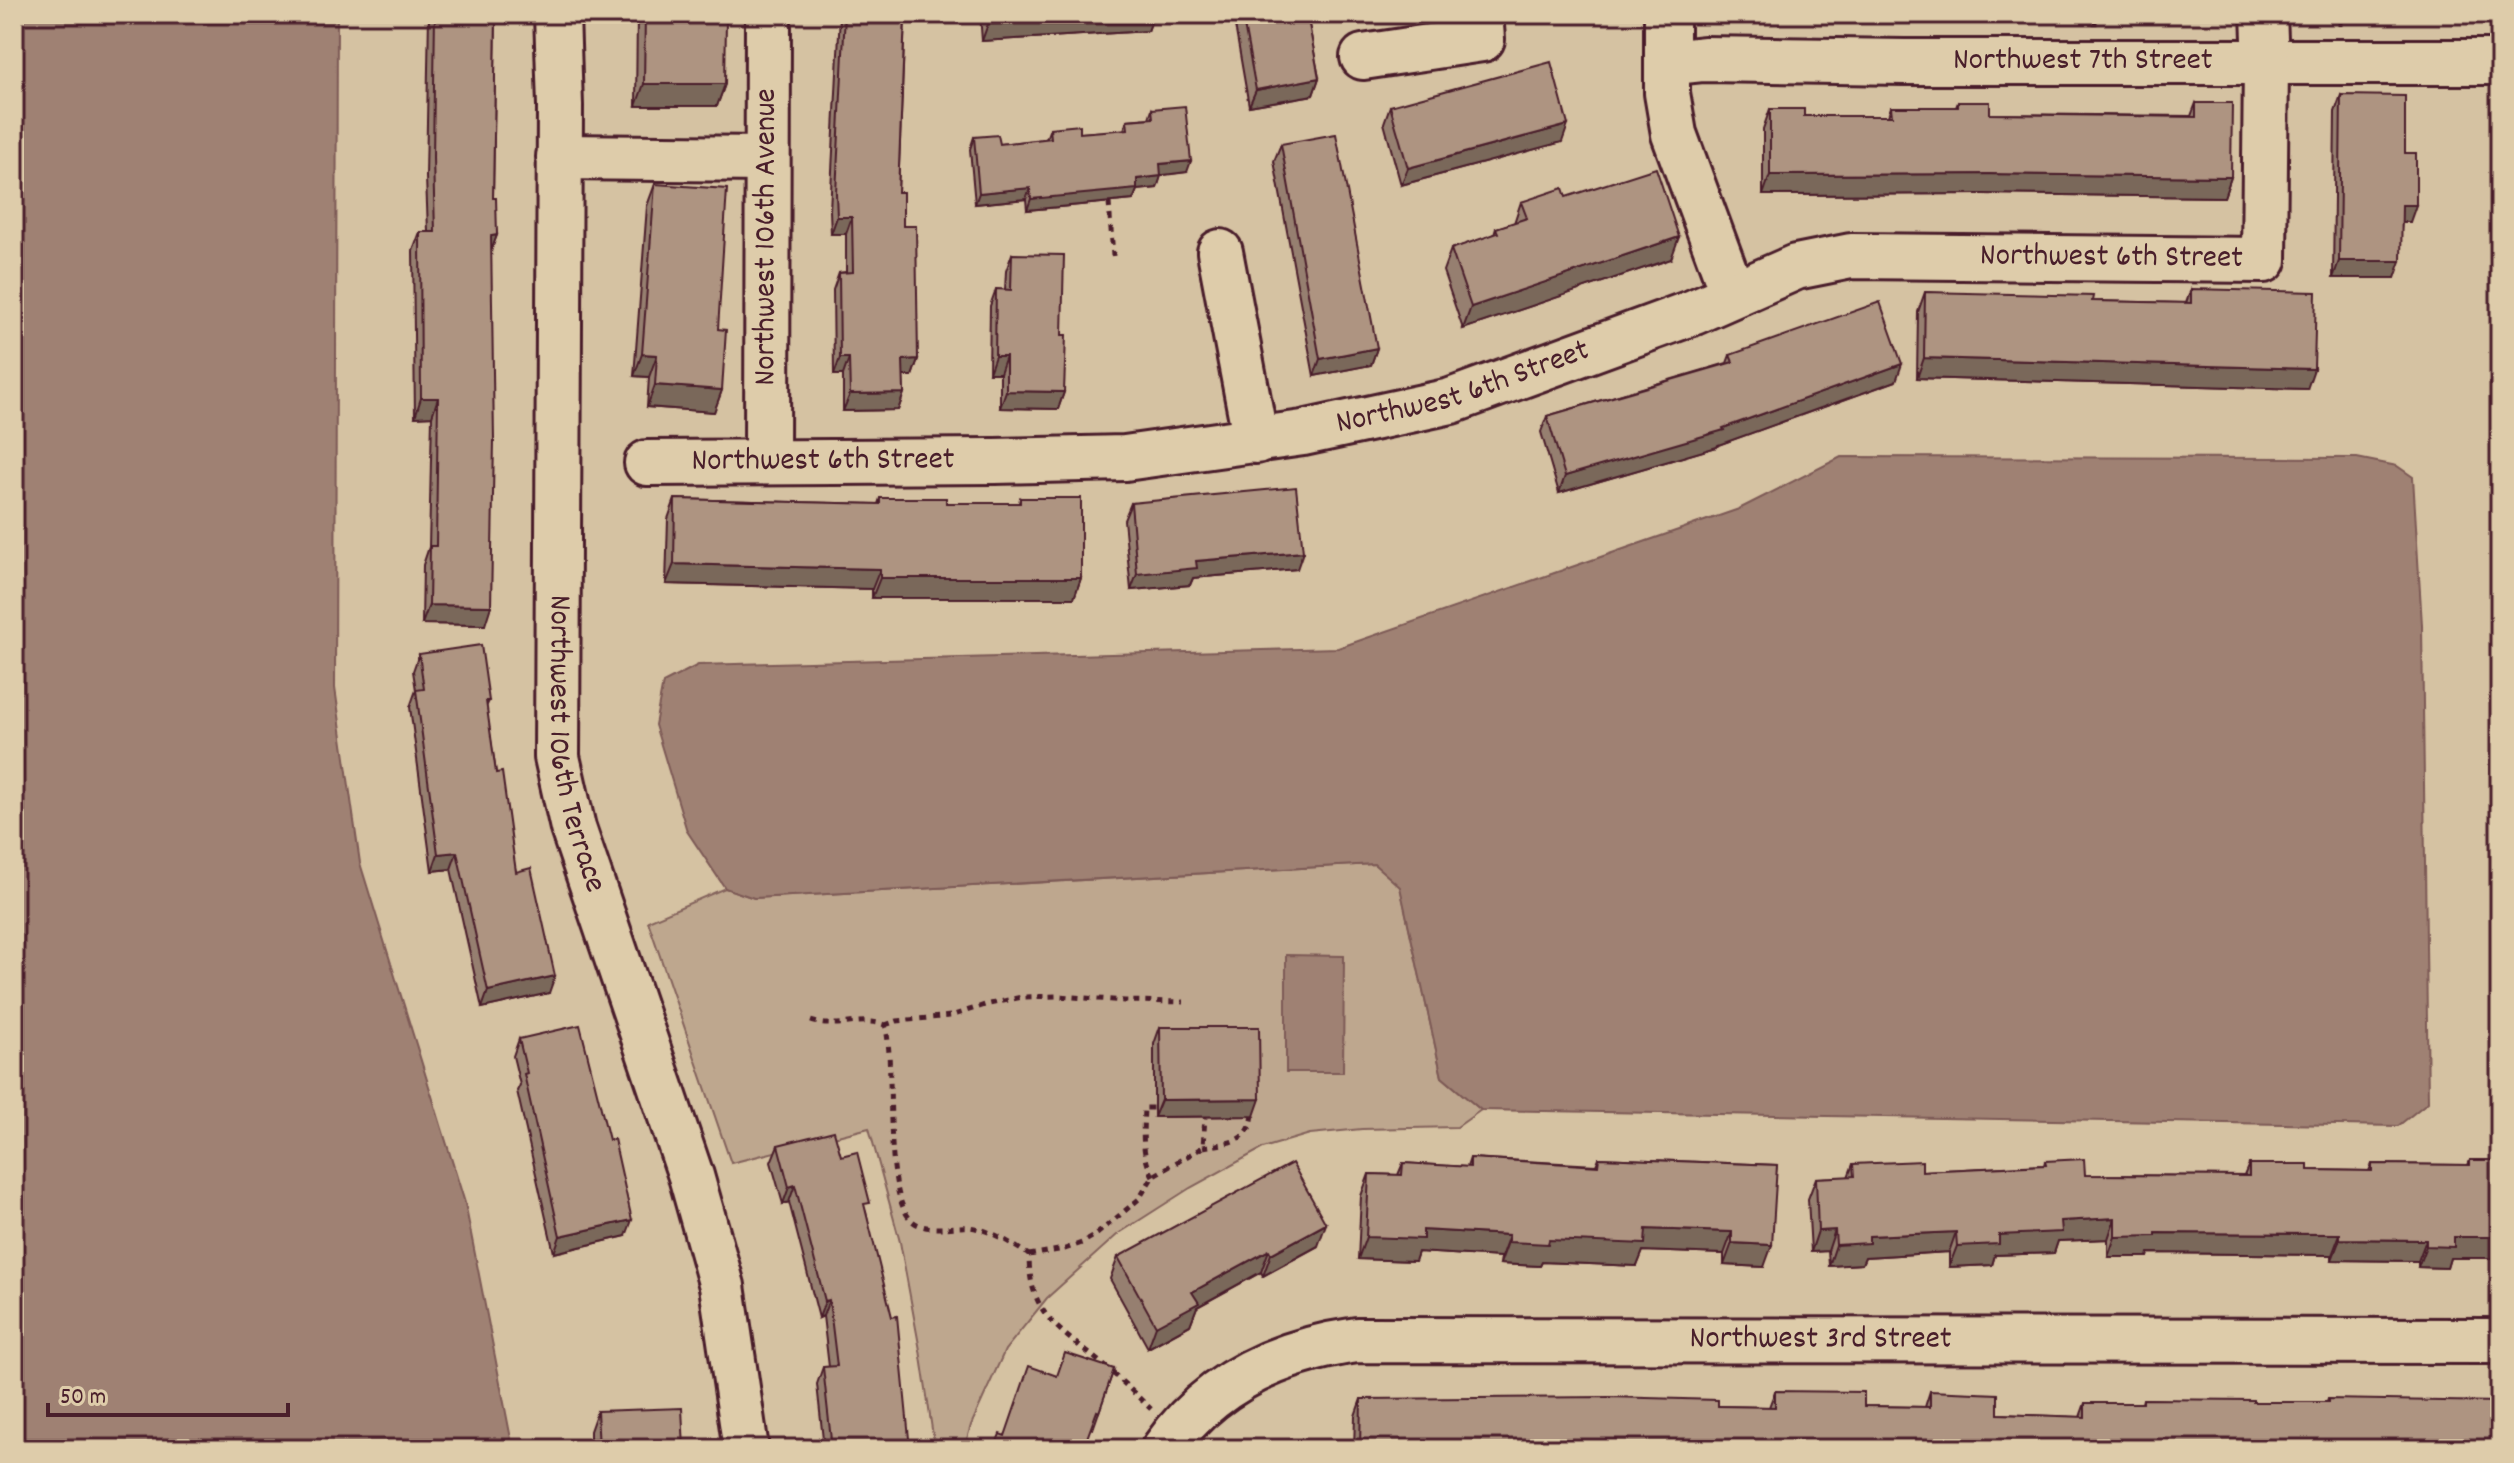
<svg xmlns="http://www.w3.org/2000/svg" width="2514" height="1463" font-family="Dekko,sans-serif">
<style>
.green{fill:#bea78e;stroke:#84635c;stroke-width:2}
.water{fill:#9f8173;stroke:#7d5a56;stroke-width:2}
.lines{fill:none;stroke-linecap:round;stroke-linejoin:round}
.minor-casing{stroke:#4a1f2b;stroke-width:50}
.path{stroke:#4a1f2b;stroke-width:5;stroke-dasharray:6 6;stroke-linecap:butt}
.minor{stroke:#deccaa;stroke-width:44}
.wall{fill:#967f6f;stroke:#4a1f2b;stroke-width:2}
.shaded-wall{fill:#7a685a;stroke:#4a1f2b;stroke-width:2}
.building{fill:#ae9481;stroke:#4a1f2b;stroke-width:2}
.labels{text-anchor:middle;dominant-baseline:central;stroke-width:7;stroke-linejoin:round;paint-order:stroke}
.street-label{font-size:32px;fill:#4a1f2b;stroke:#deccaa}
</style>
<rect width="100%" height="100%" fill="#d5c2a2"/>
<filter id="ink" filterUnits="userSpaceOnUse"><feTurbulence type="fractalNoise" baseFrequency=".0125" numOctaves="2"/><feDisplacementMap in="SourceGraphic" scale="16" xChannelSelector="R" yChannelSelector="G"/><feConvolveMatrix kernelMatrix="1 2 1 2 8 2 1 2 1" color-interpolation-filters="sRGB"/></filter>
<g filter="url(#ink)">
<polygon class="green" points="1374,864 1400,886 1442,1077 1481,1110 1457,1127 1362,1129 1310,1134 1263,1148 1190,1188 1118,1234 1047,1298 1005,1350 971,1425 964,1449 935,1449 920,1350 900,1242 869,1128 731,1163 648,921 725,888 754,898"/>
<g class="water">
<polygon points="14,14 337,14 335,688 360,863 465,1203 513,1449 14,1449"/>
<polygon points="1841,457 2357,458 2397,466 2413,477 2422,625 2428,1102 2398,1126 1481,1110 1442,1077 1400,887 1374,864 754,898 725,888 687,831 655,725 663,683 698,665 1338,648 1739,509"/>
<polygon points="1286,955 1344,956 1343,1072 1286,1072"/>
</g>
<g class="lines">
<defs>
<g id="minor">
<path id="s1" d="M557 14 560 106 557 757 573 828 691 1176 722 1286 746 1449"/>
<polyline points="1667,14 1667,93 1674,134 1733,294"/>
<polyline points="1363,57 1482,39 1480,14"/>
<path id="s2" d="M1667 63 1704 59 1904 62H2500"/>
<polyline points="559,157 767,159"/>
<polyline points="1220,252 1256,441"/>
<path id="s3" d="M767 461 768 14"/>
<path id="s4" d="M647 463 995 461 1125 458 1303 433 1451 401 1694 312 1796 267 1851 256 2264 260 2266 63 2264 14"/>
<path id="s5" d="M1164 1449C1210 1382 1280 1351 1357 1340L2500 1341"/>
</g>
</defs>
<use href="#minor" class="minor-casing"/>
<g class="path">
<polyline points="2095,25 2095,14"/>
<polyline points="2340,26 2340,14"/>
<polyline points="1109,203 1113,256"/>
<path d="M811 1021C837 1030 861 1016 885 1025 897 1064 879 1211 919 1225 934 1231 953 1226 969 1227 992 1230 1010 1243 1029 1255 1029 1318 1063 1331 1106 1367 1121 1380 1136 1395 1151 1409"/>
<polyline points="885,1025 897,1021 951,1016 985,1005 1022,997 1059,996 1125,1001 1184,1002"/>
<path d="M1203 1147C1229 1143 1253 1142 1253 1110"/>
<path d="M1153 1176C1141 1155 1143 1132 1144 1108H1154"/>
<polyline points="1029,1255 1065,1249 1082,1243 1097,1234 1139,1199 1153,1176 1203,1147 1205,1117"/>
</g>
<use href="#minor" class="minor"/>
</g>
<g class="wall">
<polygon points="429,14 496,14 493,198 497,235 491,250 485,625 422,624 423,565 429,547 432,416 415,417 413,251 420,232 428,232 426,177"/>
<polygon points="637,14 719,14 725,84 717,106 636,106"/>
<polygon points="840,14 906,14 905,18 898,192 903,226 918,359 912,376 903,376 904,393 898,410 843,411 843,375 834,375 833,290 839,273 846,272 846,234 831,234 830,210"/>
<polygon points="980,14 1154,14 1148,31 982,41"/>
<polygon points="1233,14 1307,14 1319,78 1313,95 1249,106"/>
<polygon points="2341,95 2405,153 2410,222 2402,222 2395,278 2333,278 2335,112"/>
<polygon points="1958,102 1990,114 2191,116 2196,103 2231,177 2224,197 1983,194 1763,195 1763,129 1770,109 1804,116 1888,116 1891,107 1956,107"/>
<polygon points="1390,106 1562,142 1401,185 1384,123"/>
<polygon points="1152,109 1187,172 1161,175 1157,188 1137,190 1133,200 1027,210 1026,199 975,204 970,149 974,137 1000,144 1046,139 1050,128 1080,133 1124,130 1127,120 1149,118"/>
<polygon points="1281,144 1377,348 1371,365 1314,376 1274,161"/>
<polygon points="655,184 718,329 722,390 714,412 647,407 649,377 634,376 647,206"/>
<polygon points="1566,197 1671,259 1463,329 1443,271 1451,249 1494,235 1496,228 1514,223 1521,202"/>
<polygon points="1012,254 1062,335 1064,392 1058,409 1000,408 1000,373 989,373 990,306 996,289 1005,290 1006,271"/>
<polygon points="2191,289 2307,389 1917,378 1918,312 1925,292 2092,301 2186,303"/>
<polygon points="1730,355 1896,381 1718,445 1717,447 1559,493 1541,432 1547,416 1727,363"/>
<polygon points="880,498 946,503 1019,503 1020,498 1081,578 1074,598 872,598 872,589 666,584 668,519 675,499 878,504"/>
<polygon points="1131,503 1297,569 1193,578 1190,585 1131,590 1124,520"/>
<polygon points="419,654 489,701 486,707 496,773 516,872 549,993 482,1008 451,869 432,871 410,707 416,690 413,671"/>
<polygon points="1160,1027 1254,1116 1154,1117 1154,1044"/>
<polygon points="519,1039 626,1236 554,1253 517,1091 520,1085 513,1056"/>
<polygon points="778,1145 841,1156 866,1212 910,1449 824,1449 817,1384 823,1367 829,1367 823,1316 819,1318 789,1202 783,1204 771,1162"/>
<polygon points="1470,1158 1596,1165 1599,1158 1777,1165 1764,1267 1724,1265 1724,1254 1643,1251 1637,1266 1542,1262 1540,1266 1500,1264 1501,1257 1418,1252 1415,1261 1358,1259 1361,1196 1369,1174 1398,1175 1403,1163 1467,1167"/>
<polygon points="2470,1160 2500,1160 2500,1258 2450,1258 2447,1268 2418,1267 2418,1261 2332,1260 2332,1255 2149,1253 2148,1257 2108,1257 2108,1239 2058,1241 2054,1253 1995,1255 1992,1265 1949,1267 1949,1252 1865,1257 1862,1264 1829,1266 1828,1251 1811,1252 1808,1199 1816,1178 1848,1177 1853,1164 1922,1171 2044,1165 2045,1161 2085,1175 2244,1176 2249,1164 2308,1170 2369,1171 2372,1164 2468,1165"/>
<polygon points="1318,1246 1263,1276 1261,1272 1197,1307 1190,1325 1148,1348 1110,1279 1118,1257"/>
<polygon points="1114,1369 1093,1429 1090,1428 1004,1436 1057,1376"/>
<polygon points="1775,1391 1864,1406 1925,1407 1930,1391 1998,1414 2080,1417 2085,1403 2142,1403 2143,1399 2253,1402 2327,1402 2328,1399 2500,1449 1354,1449 1355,1416 1361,1399 1769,1407"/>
<polygon points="597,1411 684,1449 590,1449 590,1431"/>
</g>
<g class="shaded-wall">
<polygon points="1154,14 1148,31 982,41 988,24"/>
<polygon points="1319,78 1313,95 1249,106 1256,90"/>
<polygon points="644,84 725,84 717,106 636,106"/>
<polygon points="1568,125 1562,142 1401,185 1408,168"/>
<polygon points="1191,161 1187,172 1156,176 1160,164"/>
<polygon points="1990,174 2231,177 2224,197 1983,194 1763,195 1770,175"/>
<polygon points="1161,176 1157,188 1137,190 1133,200 1027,210 1031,199 1137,179"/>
<polygon points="1030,188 1026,199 975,204 979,193"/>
<polygon points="2402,205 2416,205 2410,222 2396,222"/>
<polygon points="837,217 852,217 846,234 831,234"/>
<polygon points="497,235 490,254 491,236"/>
<polygon points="1679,237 1671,259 1463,329 1471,307"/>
<polygon points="2339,261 2401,261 2395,278 2333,278"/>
<polygon points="1377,348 1371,365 1314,376 1320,359"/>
<polygon points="642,354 657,355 649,377 634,376"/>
<polygon points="995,356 1006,356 1000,373 989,373"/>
<polygon points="840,358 849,358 843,375 834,375"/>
<polygon points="1924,358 2314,369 2307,389 1917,378"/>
<polygon points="918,359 912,376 897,376 903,360"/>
<polygon points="1902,364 1896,381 1718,445 1717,447 1559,493 1565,476 1723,428"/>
<polygon points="655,385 722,390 714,412 647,407"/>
<polygon points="1006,391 1064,392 1058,409 1000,408"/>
<polygon points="904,393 898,410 843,411 850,394"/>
<polygon points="421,398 438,398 432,416 415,417"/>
<polygon points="1303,552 1297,569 1193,578 1190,585 1131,590 1137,574 1196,561"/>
<polygon points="674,564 880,569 872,589 666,584"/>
<polygon points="880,578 1081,578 1074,598 872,598"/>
<polygon points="429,605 491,606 485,625 422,624"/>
<polygon points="457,852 451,869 432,871 438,854"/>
<polygon points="555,976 549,993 482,1008 488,991"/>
<polygon points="1260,1099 1254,1116 1154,1117 1161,1100"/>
<polygon points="795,1185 789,1202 783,1204 789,1187"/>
<polygon points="2115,1218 2108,1239 2058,1241 2054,1253 1995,1255 1992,1265 1949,1267 1957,1246 1999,1235 2061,1221"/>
<polygon points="632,1220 626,1236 554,1253 560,1236"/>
<polygon points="1326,1224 1318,1246 1263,1276 1271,1254"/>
<polygon points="1646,1229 1732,1232 1724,1254 1643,1251 1637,1266 1542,1262 1540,1266 1500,1264 1508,1242 1549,1240"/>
<polygon points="1423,1230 1509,1235 1501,1257 1418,1252 1415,1261 1358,1259 1366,1237"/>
<polygon points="1835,1230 1828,1251 1811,1252 1818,1231"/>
<polygon points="1956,1232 1949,1252 1865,1257 1862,1264 1829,1266 1836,1245 1869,1236"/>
<polygon points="2156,1233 2340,1234 2332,1255 2149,1253 2148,1257 2108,1257 2115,1237"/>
<polygon points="2454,1237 2500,1237 2500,1258 2450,1258 2447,1268 2418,1267 2426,1246"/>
<polygon points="2340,1239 2426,1240 2418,1261 2332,1260"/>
<polygon points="1732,1243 1772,1245 1764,1267 1724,1265"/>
<polygon points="1269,1250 1261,1272 1197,1307 1190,1325 1148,1348 1156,1326 1192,1292"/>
<polygon points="829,1300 823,1316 819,1318 825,1301"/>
</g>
<g class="building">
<polygon points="435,14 496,14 493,198 496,198 497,235 491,236 494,440 491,606 429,605 430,546 436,546 438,398 421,398 420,232 435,232 433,158"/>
<polygon points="645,14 719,14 719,20 726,20 725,84 644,84"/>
<polygon points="845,14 905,14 898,192 903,192 903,226 916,226 918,359 903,360 904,393 850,394 849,358 840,358 839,273 853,272 852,217 837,217 836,193"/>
<polygon points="988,14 1154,14 988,24"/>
<polygon points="1242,14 1307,14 1319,78 1256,90"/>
<polygon points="1551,62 1568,125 1408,168 1390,106"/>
<polygon points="2341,95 2405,96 2405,153 2416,153 2416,205 2402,205 2401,261 2339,261"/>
<polygon points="1958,102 1990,102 1990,114 2196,117 2196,103 2232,103 2231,177 1990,174 1770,175 1770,109 1804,109 1804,116 1892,116 1891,107 1958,107"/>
<polygon points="1185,106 1191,161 1160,164 1161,176 1137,179 1137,189 1031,199 1030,188 979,193 974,137 998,135 1000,144 1051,138 1050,128 1080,125 1080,133 1128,129 1127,120 1153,118 1152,109"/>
<polygon points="1336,134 1377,348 1320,359 1281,144"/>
<polygon points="1656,168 1679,237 1471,307 1451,249 1498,233 1496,228 1527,218 1521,202 1563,188 1566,197"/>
<polygon points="655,184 727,189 718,329 726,330 722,390 655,385 657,355 642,354"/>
<polygon points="1012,254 1064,255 1062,335 1066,335 1064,392 1006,391 1006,356 995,356 996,289 1011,290"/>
<polygon points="2191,289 2316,292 2314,369 1924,358 1925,292 2093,296 2092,301 2191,303"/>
<polygon points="1880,302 1902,364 1723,428 1724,430 1565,476 1547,416 1733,362 1730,355"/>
<polygon points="1296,487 1303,552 1196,561 1197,568 1137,574 1131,503"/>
<polygon points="880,498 946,498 946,503 1020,503 1020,498 1081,498 1081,578 880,578 880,569 674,564 675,499 880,504"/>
<polygon points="481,645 489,701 486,701 496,773 502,772 516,872 531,868 555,976 488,991 457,852 438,854 416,690 424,689 419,654"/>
<polygon points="580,1025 609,1140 614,1139 632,1220 560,1236 524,1074 527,1073 519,1039"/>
<polygon points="1160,1027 1259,1027 1260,1099 1161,1100"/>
<polygon points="834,1131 841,1156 857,1152 870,1203 864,1204 892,1317 897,1316 910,1449 832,1449 823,1367 837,1366 829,1300 825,1301 795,1185 789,1187 778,1145"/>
<polygon points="1470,1158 1598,1166 1599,1158 1777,1165 1772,1245 1732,1243 1732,1232 1646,1229 1645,1244 1549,1240 1548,1244 1508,1242 1509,1235 1423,1230 1423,1239 1366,1237 1369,1174 1402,1175 1403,1163 1470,1167"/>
<polygon points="2084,1159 2085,1175 2249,1176 2249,1164 2308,1164 2308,1170 2372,1171 2372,1164 2470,1165 2470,1160 2500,1160 2500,1237 2454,1237 2454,1247 2426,1246 2426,1240 2340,1239 2340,1234 2156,1233 2156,1236 2115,1237 2115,1218 2061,1221 2062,1232 1999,1235 1999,1244 1957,1246 1956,1232 1869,1236 1869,1243 1836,1245 1835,1230 1818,1231 1816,1178 1854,1176 1853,1164 1922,1161 1922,1171 2046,1165 2045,1161"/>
<polygon points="1292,1163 1326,1224 1271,1254 1269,1250 1192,1292 1199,1303 1156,1326 1118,1257"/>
<polygon points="1065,1353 1114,1369 1099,1412 1097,1411 1083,1449 994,1449 1000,1434 1005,1436 1029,1366 1057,1376"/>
<polygon points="1775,1391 1864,1392 1864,1406 1930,1407 1930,1391 1998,1394 1998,1414 2085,1417 2085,1403 2143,1403 2143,1399 2253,1400 2253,1402 2328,1402 2328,1399 2500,1402 2500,1449 1360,1449 1361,1399 1610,1397 1718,1400 1718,1406 1775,1407"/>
<polygon points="682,1408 684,1449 599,1449 597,1411"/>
</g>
</g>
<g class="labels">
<g class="street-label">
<text stroke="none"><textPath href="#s2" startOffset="416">Northwest 7th Street</textPath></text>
<text stroke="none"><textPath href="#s3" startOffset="224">Northwest 106th Avenue</textPath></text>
<text stroke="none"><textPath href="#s4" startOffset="1496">Northwest 6th Street</textPath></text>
<text stroke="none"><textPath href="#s4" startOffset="824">Northwest 6th Street</textPath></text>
<text stroke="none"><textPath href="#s4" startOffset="176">Northwest 6th Street</textPath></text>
<text stroke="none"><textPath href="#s1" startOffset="732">Northwest 106th Terrace</textPath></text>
<text stroke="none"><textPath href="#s5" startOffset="692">Northwest 3rd Street</textPath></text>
</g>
</g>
<rect width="2514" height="1463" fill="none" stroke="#deccaa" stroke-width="48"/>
<rect x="24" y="24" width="2466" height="1415" fill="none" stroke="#4a1f2b" stroke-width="3" filter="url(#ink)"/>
<path d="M48 1403v12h240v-12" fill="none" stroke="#4a1f2b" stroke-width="4"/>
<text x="60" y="1403" font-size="24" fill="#4a1f2b" stroke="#deccaa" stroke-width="6" paint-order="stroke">50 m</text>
</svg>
